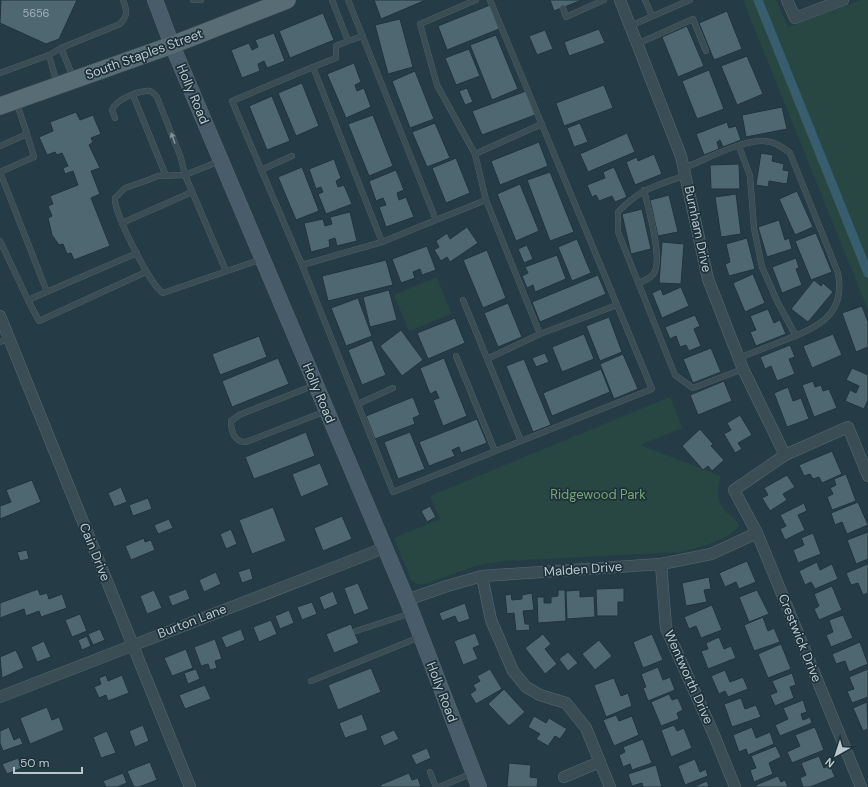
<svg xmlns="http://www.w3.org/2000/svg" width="868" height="787" font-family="'DM Sans',sans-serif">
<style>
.green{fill:#284742}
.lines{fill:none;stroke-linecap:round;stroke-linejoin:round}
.canal{stroke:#385d6e;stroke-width:9}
.building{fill:#4e6771;stroke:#21343d}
.lane-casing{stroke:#596a72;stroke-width:6}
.street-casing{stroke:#596a72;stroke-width:12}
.secondary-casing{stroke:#596a72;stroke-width:16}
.primary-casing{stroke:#475961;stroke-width:18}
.lane{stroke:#3a4d55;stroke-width:5.5}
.street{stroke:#3a4d55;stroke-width:11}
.secondary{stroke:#485d69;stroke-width:15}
.primary{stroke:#586c75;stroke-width:17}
.oneway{fill:#7f9098}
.labels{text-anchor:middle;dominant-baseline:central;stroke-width:3.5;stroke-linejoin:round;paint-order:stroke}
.number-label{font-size:11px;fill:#9eafb7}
.street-label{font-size:13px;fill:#b8c7ce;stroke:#1f323b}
.park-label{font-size:13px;fill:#77a674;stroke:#1f323b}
</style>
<rect width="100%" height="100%" fill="#253c46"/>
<g class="green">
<polygon points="743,0 776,0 788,27 861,0 868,0 868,310"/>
<polygon points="437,277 451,314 409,331 394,295"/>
<path d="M670 397 682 428 640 445 721 476C716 489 717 502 726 512 732 517 736 519 739 526 729 540 698 548 681 552L503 561 475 566 426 584H417L411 580 394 538 440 519 430 496Z"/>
</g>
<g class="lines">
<polyline class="canal" points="758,0 868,273"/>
</g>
<g class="building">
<polygon points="1,0 77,0 59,39 46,44 0,23"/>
<polygon points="374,0 426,0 381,19"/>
<polygon points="550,0 582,0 554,11"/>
<polygon points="490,5 499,29 447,50 438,26"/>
<polygon points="727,11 742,49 714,60 699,23"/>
<polygon points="323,13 334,40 290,58 279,31"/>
<polygon points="400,19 413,67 388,74 375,25"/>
<polygon points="687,26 704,66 678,77 662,37"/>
<polygon points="599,29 605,43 569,56 564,42"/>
<polygon points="545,30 553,49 537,55 529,36"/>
<polygon points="274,33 285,61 267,68 264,61 258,64 260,71 242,78 231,50 249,43 252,50 258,47 255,40"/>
<polygon points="496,35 518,89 492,100 470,45"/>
<polygon points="469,49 480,76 456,85 445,58"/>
<polygon points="747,56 763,94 737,105 721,66"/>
<polygon points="354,63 361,82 355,85 357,91 364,88 371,107 346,118 327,74"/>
<polygon points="709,70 724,109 697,119 682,81"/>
<polygon points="415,71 434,119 410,128 392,81"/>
<polygon points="302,83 319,126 296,136 278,93"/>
<polygon points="604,85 613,108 564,126 556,103"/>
<polygon points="467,88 473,102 465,105 459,91"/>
<polygon points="526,91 535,115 482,135 472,111"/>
<polygon points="272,96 290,141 267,150 249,106"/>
<polygon points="782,107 787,129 746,137 742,115"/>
<polygon points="76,112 80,120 93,115 101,134 91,138 93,142 89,145 100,168 91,171 100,194 91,198 110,246 74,260 71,253 67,254 63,244 59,245 52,235 48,218 52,216 48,206 53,204 50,196 78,185 73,171 65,174 63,168 68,166 62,153 57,155 55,152 47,155 39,137 53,131 50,122"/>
<polygon points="373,115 393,166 369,176 348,124"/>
<polygon points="727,122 729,128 736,126 741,140 723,147 720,140 717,142 719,149 704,155 696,134"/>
<polygon points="435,123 450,158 427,167 412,132"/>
<polygon points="580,123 588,142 574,147 567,128"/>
<polygon points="627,133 635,152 588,172 580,154"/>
<polygon points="539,142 548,166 500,185 491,161"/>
<polygon points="761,153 773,155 772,161 784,164 783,170 789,171 787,184 769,181 768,187 756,185"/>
<polygon points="654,154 662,174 635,185 626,162 637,157 638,161"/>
<polygon points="456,158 470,193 446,203 432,168"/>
<polygon points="334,159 341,178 336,181 338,187 344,185 352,204 326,214 318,194 323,192 321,187 316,189 309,169"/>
<polygon points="739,164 740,189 711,189 710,165"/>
<polygon points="302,167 319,211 296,220 278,177"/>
<polygon points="614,167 627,197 615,202 612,196 599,201 596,195 592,197 587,185 605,178 603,172"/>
<polygon points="396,170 404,190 397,193 399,200 406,197 414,217 386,227 379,207 386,205 383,198 376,201 369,181"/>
<polygon points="550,172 574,232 550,241 527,180"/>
<polygon points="520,184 539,231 516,241 497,194"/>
<polygon points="797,191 813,227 795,235 779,199"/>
<polygon points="736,194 741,234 721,237 715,197"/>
<polygon points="669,195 678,232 658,236 650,200"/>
<polygon points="642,209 651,249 631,254 622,214"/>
<polygon points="350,212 357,241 337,246 335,238 329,240 330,247 311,252 304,223 323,219 325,226 332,224 330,217"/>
<polygon points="779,220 785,240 789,238 792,249 767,257 758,227"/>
<polygon points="467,227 478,243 450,262 447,257 441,261 434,250 439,247 436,241 447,233 450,239"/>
<polygon points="816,233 832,272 811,280 795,241"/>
<polygon points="747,238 755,269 729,276 725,264 730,262 726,244"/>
<polygon points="577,239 591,273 572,281 558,247"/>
<polygon points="662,242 684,244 681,284 659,283"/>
<polygon points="527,245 533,259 524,263 518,249"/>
<polygon points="427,246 436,270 422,275 420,269 413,272 415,278 401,283 392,259"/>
<polygon points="487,250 506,298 483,308 463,260"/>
<polygon points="557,255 566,279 535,292 533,285 527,288 522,276 528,273 525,267"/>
<polygon points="796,258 799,268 796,269 802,285 782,293 772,267"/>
<polygon points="386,260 393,285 328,301 322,276"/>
<polygon points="753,274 765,303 745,312 733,283"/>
<polygon points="598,275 606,294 540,322 532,302"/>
<polygon points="814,280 821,286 823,283 833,292 808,322 791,309"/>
<polygon points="681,287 689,306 662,318 652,293 661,289 663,295"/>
<polygon points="389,290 397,320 370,327 363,297"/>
<polygon points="358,298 372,336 346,346 331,308"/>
<polygon points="508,303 522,337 498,347 484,313"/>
<polygon points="862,306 868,322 868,347 856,352 842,313"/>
<polygon points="768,309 774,323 780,320 786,334 756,346 750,332 756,330 750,316"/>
<polygon points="695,315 700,326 694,329 701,346 689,351 686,345 680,347 676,336 670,339 665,327"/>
<polygon points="609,317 622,352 600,361 586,326"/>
<polygon points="455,318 465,343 428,359 417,333"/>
<polygon points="401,330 423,360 402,376 380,346"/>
<polygon points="584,334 594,359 562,372 552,347"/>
<polygon points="833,334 842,355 812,368 803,346"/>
<polygon points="259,336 267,357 220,375 212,354"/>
<polygon points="372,340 386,375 362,385 348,350"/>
<polygon points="790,345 795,357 789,359 795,374 777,381 771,366 765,369 760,357"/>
<polygon points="711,348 721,372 693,383 683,359"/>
<polygon points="545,353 549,362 536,367 532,358"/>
<polygon points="623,354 638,389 614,399 600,364"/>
<polygon points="278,358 289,384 232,407 222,381"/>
<polygon points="444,358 467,416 443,426 433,400 439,398 436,391 430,394 420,368"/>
<polygon points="524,359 551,425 533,432 506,366"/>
<polygon points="852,368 868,375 868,400 864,409 845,401 850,390 856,393 859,386 846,380"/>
<polygon points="601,369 610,392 552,416 543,393"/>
<polygon points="724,381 732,401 698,415 690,395"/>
<polygon points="813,381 815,387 821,385 823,391 829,389 837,408 814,417 802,385"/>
<polygon points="788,387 793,401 801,398 809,419 787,427 774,393"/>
<polygon points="413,397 420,415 413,418 415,424 375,439 366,416"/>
<polygon points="740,415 752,435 738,443 742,449 735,453 724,434 731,430 727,423"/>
<polygon points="477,419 487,443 461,453 459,447 452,450 455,456 429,466 419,442"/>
<polygon points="700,429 713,444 711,446 724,460 712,471 708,466 703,470 682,446"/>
<polygon points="306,432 315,456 254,479 245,457"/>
<polygon points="410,432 425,469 398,479 384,442"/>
<polygon points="832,451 842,474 822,483 819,477 813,479 810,474 804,476 799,465"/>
<polygon points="320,463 329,485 301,497 292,474"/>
<polygon points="846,474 856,501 832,510 827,497 833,494 830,488 836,485 834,479"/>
<polygon points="787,475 795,487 783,494 787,500 770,511 762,498 768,495 764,488"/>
<polygon points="32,480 41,502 0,519 0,506 11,502 6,490"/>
<polygon points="121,487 127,502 114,507 108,493"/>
<polygon points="148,498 152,509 133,516 129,505"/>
<polygon points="858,502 868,525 847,534 842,522 835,525 831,513"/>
<polygon points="804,503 807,511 798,515 805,530 785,540 780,529 786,526 780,515"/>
<polygon points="430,506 436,517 427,522 421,511"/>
<polygon points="273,507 286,541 252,554 239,520"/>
<polygon points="342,516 352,539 323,551 314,528"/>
<polygon points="169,519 173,528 158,534 154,525"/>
<polygon points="231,529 237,544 226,549 220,534"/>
<polygon points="868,532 868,559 856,564 847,540"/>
<polygon points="813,533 821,554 798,563 793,550 804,545 801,538"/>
<polygon points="144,538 145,542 151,540 155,550 131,560 125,546"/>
<polygon points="27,550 29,559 20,561 17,552"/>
<polygon points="747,561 756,582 739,589 736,582 725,587 719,573"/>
<polygon points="817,562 820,570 832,564 838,579 815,589 811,582 805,585 799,571"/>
<polygon points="868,564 868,593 863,595 858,583 851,585 846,573"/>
<polygon points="250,568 253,579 242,583 238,572"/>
<polygon points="216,572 221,584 204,592 199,580"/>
<polygon points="709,577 711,589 704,590 707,602 686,606 682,583"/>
<polygon points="358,583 369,609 354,615 344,588"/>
<polygon points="832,586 842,610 819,620 814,609 819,606 814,594"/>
<polygon points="624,588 624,602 618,602 618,616 597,616 596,589"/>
<polygon points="38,589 40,595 47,593 49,599 62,594 67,608 41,617 39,611 26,616 24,609 0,618 0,603"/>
<polygon points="186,589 190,599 172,606 168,596"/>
<polygon points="154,590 162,608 147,614 140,596"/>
<polygon points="558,590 565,590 566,621 538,623 537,597 544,597 544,603 551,603 551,597 558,596"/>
<polygon points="580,590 580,597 594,596 595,617 567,619 566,591"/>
<polygon points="757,590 769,614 749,622 739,597"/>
<polygon points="333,591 338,604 324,610 319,597"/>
<polygon points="532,593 534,610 523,611 525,624 529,624 530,630 516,631 514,613 507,614 505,595 511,594 512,600 522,599 522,595"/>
<polygon points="312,602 317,614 302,620 297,607"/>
<polygon points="465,603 470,619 458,623 455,616 442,621 439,613"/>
<polygon points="712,605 722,630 701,638 696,626 689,629 684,617"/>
<polygon points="289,610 294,623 280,629 275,616"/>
<polygon points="80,614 87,631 72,637 65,620"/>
<polygon points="843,615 853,638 831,647 826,635 833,632 829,620"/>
<polygon points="763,617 768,631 774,628 780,642 754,651 744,625"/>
<polygon points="271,620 277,634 259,642 253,627"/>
<polygon points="351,624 359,643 334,653 326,634"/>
<polygon points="100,629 105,640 93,645 88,634"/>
<polygon points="241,629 245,640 226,648 221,637"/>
<polygon points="475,633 480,645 473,648 478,659 463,665 454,641"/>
<polygon points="543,634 551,644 545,649 557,664 545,674 525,648"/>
<polygon points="652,634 663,660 643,668 633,642"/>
<polygon points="87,636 91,646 82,650 78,640"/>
<polygon points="719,637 724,649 731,646 736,658 708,669 701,651 708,649 706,643"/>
<polygon points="215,639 222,659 215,661 217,668 210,670 208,664 201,666 194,647"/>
<polygon points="599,640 612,656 595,670 582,654"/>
<polygon points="44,641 51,657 37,662 31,647"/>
<polygon points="860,642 868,664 849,672 845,661 836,664 832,654"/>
<polygon points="781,644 791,669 768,678 758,654"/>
<polygon points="186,649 193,668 172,676 164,658"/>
<polygon points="16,650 24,668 2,678 0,657"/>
<polygon points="568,652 578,663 568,671 559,659"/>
<polygon points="658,667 663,680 670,677 675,690 648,701 643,688 646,687 641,674"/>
<polygon points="371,668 381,692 338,710 328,685"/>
<polygon points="196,669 200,679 188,684 184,673"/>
<polygon points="490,669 502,689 476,704 470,694 476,690 473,685 480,681 477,676"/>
<polygon points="868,669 868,697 852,703 847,691 854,689 849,677"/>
<polygon points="725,670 730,682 743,677 748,689 728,697 725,691 719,694 711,676"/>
<polygon points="792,673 796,685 790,687 794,698 775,706 770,695 777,692 772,681"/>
<polygon points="106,675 108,681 122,675 129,693 108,701 106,695 99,698 94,687 101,684 99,678"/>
<polygon points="614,678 621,696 628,693 632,706 606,717 594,685"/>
<polygon points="205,685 211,699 185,709 179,695"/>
<polygon points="504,689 525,712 509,726 488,704"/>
<polygon points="669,694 672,700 678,698 683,710 677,713 679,719 661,726 651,702"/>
<polygon points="741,698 745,709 756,705 761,717 732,727 724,704"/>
<polygon points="803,700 807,712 801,714 803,720 810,717 812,723 780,736 775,725 788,719 783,708"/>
<polygon points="867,702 868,729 863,731 853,708"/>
<polygon points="47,707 52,720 59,717 64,730 30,744 20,718"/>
<polygon points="362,714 368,730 345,738 339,723"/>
<polygon points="616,715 619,721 632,716 639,735 614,746 603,720"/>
<polygon points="534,716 546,723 549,718 567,729 560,739 555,736 548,746 536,739 540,734 528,727"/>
<polygon points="143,725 149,741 135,747 129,731"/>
<polygon points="674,725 677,731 684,728 692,748 671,757 661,730"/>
<polygon points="9,727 14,740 20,737 23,744 3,751 0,743 0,731"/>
<polygon points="752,727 756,738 770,732 774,744 748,755 746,749 739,752 733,735"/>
<polygon points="815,727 824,750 792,763 787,752 800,746 795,735"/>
<polygon points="394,730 399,739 384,746 380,736"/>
<polygon points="107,731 116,753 101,758 93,737"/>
<polygon points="643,739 652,763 632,770 630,764 623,767 619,755 625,752 623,747"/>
<polygon points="776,746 781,757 769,763 773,774 754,782 750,770 756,768 751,756"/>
<polygon points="427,748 431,758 416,765 411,755"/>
<polygon points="819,756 824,768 830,765 835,777 810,787 803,787 800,778 806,775 801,763"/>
<polygon points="18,758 22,768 7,774 2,764"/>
<polygon points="695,759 700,772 706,769 708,776 685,785 678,766"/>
<polygon points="150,762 157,780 139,787 134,787 127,771"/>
<polygon points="509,763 531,765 530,777 538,778 537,787 507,787"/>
<polygon points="656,765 662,787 643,787 642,783 632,786 628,774"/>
<polygon points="123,773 127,783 117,787 106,787 103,781"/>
<polygon points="409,773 412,780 418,778 421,787 381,787 380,785"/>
<polygon points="778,776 781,782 785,780 788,787 756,787 756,785"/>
<polygon points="707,781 709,787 693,787"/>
</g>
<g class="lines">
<defs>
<g id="lane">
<polyline points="193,0 201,0"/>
<polyline points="332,0 348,41 363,36"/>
<polyline points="348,0 436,220 486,200 540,334 617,305 652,389 521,441 463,300"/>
<polyline points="476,0 420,24 437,85 475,154 486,200"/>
<polyline points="490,0 617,305"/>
<polyline points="645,0 652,16"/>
<polyline points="563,8 566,17 604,0"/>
<polyline points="630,26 690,0"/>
<polyline points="637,44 693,19 706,51"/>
<path d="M61 48 120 24C128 16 127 10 123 0"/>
<polyline points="313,67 336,58 336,46 348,41"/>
<polyline points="0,73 49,55"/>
<polyline points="57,84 49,55 61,48 73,77"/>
<polyline points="133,95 166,176"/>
<path d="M115 118 112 110C115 100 136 92 146 91 150 90 154 93 157 97L181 158 185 175 226 271"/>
<polyline points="0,146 27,134 16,101"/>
<polyline points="739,146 750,176 754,228 762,267 778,303 796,336"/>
<polyline points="475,154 542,124"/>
<path d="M220 161 185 175 158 176 148 180 125 188 115 198C113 211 151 287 163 293L262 259"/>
<path d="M684 168C705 160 741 140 763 141 774 141 782 147 790 153L838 273C846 315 818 327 785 340 770 346 754 352 739 358"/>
<polyline points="261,170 292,156"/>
<polyline points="0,172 47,292"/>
<polyline points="0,172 34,157 27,134"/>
<path d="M686 175C656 186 641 188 618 212V232L675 375 693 388 743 369"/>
<polyline points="122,223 192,192"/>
<polyline points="0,241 28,300 137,253"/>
<polyline points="382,242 302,265 232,101 313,67 382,242 436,220"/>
<polyline points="302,265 393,492 521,441"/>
<path d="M638 283C645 281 650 279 654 273 663 258 648 208 644 190"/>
<polyline points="28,300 39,321 146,272"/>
<polyline points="0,342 9,338"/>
<polyline points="456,356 495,451"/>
<polyline points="487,359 540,334"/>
<path d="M315 385 239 415 231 421C231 431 234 442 246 442L326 411"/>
<polyline points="358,404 393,388"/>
<polyline points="356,631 411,613"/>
<polyline points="311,681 420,637"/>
<polyline points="430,772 436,787"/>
<polyline points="439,787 473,773"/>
</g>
<g id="street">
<polyline points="620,0 681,156 708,279 743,369 785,455"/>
<polyline points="787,0 795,18 843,0"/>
<polyline points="0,316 190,787"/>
<polyline points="661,564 666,628 714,735 735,787"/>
<polyline points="482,576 491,620 513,671 526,687 540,695 566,703 586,728 610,787"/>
<polyline points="407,600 447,586 482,576 661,564 711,554 757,533"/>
<polyline points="0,697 384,548"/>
<polyline points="564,777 600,762"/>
<polyline points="861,787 757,533 734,490 785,455 848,427 868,476"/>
</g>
<polyline id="secondary" points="155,0 172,45 407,600 479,787"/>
<polyline id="primary" points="0,106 172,45 287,0"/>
</defs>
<use href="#lane" class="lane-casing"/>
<use href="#street" class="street-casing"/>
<use href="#secondary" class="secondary-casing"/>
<use href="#primary" class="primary-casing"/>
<use href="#lane" class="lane"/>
<use href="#street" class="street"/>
<use href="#secondary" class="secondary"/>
<use href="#primary" class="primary"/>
</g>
<defs><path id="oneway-solid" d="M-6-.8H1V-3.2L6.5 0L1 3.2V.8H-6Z"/></defs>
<use class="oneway" href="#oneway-solid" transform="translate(173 138) rotate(-110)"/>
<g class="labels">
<g class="number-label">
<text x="36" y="13">5656</text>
</g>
<g class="street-label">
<text transform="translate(144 54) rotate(-20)">South Staples Street</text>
<text transform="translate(193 94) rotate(67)">Holly Road</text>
<text transform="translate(698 229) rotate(78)">Burnham Drive</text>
<text transform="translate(319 393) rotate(67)">Holly Road</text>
<text transform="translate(95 552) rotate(68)">Cain Drive</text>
<text transform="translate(583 569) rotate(-4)">Malden Drive</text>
<text transform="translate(192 621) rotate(-21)">Burton Lane</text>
<text transform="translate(800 638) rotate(68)">Crestwick Drive</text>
<text transform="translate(689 677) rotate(66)">Wentworth Drive</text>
<text transform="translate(442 692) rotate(69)">Holly Road</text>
</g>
<g class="park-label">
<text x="598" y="494">Ridgewood Park</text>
</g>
</g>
<g transform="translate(836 755) rotate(219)" stroke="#1f323b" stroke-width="3" paint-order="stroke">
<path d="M0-3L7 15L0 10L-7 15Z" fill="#b8c7ce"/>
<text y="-6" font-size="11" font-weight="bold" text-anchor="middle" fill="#b8c7ce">N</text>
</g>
<path d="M14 767v6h68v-6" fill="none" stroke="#b8c7ce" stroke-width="2"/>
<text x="20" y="767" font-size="12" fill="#b8c7ce" stroke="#1f323b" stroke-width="3" paint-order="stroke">50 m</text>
</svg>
